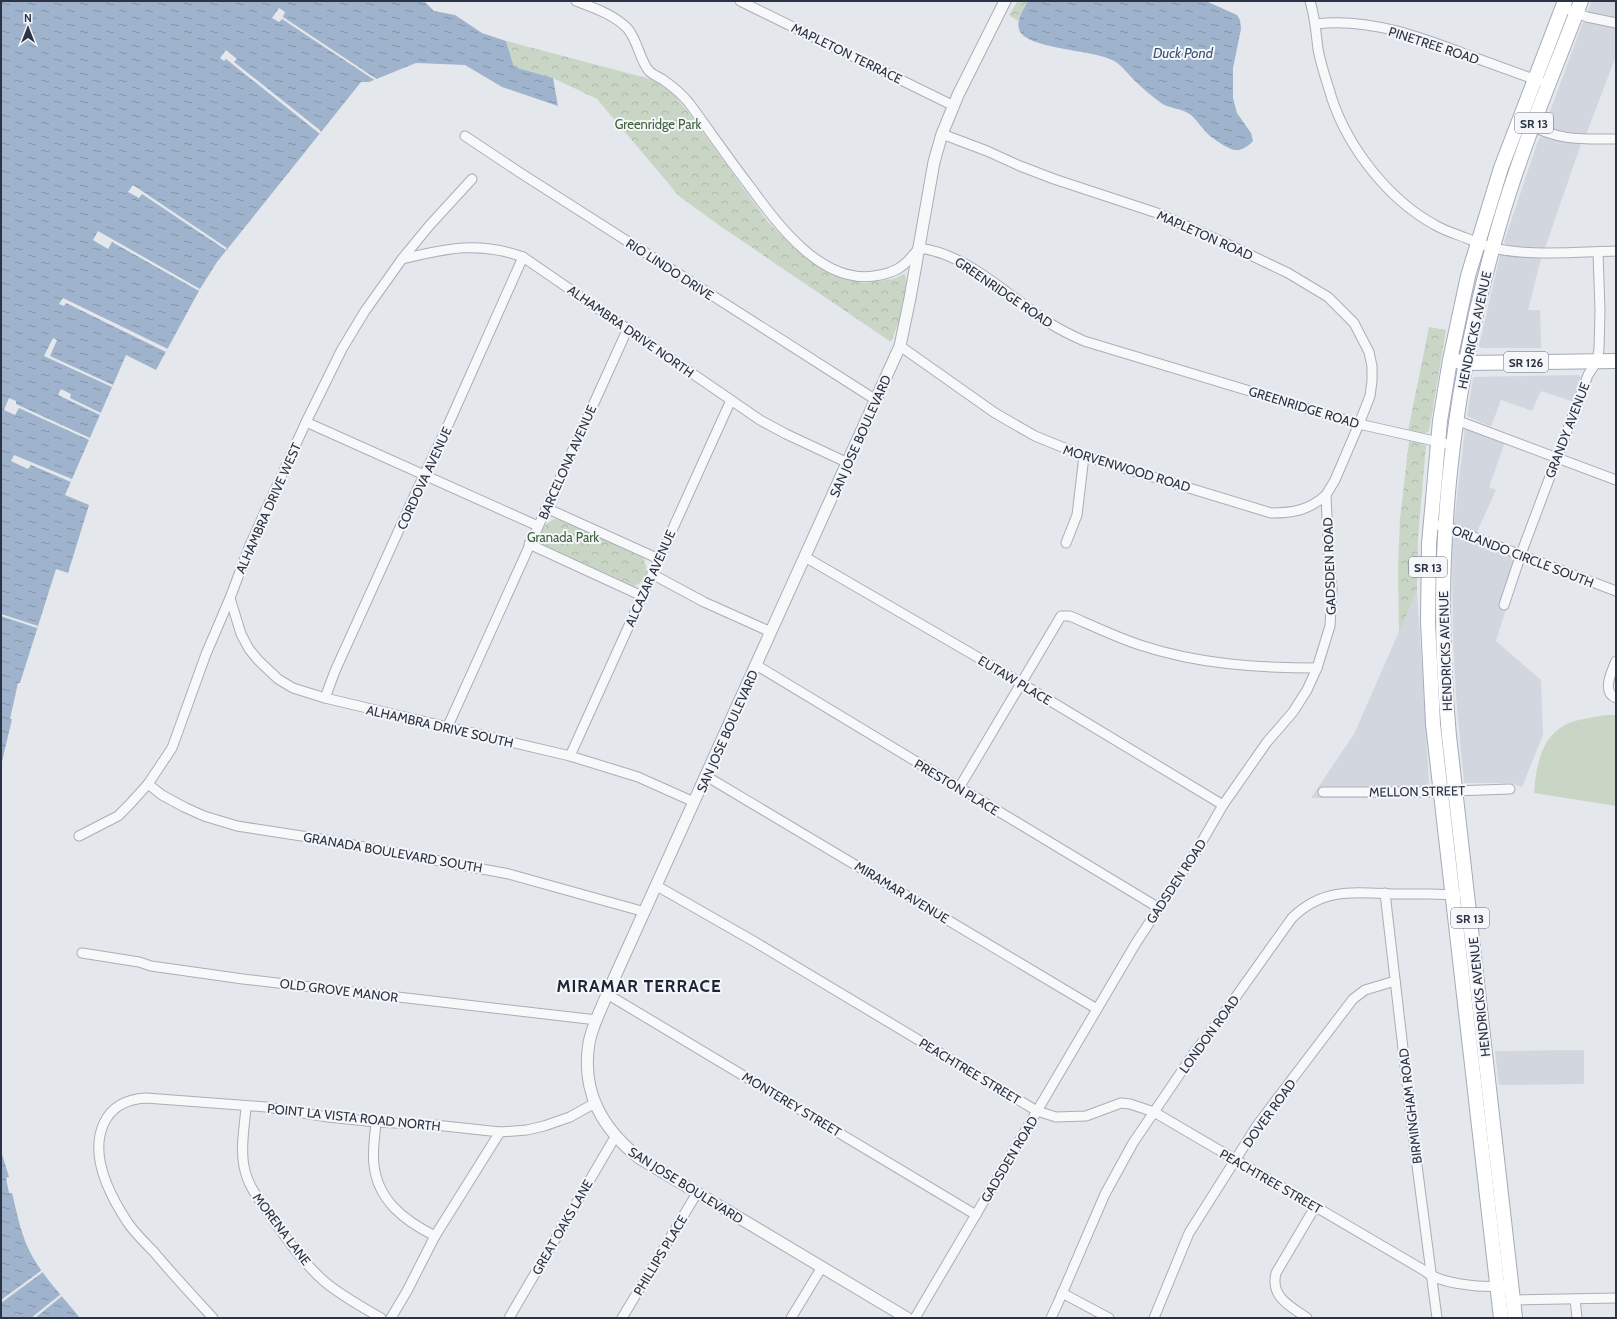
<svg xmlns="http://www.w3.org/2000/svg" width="1617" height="1319" font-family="Cabin,sans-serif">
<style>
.built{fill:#d2d6de}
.park{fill:url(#park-crowns)}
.garden{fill:#c9d6c5}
.water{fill:url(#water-ripples)}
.pier{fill:#e4e7ec}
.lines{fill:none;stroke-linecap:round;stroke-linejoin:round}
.minor-casing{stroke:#a9aeb7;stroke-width:11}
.tertiary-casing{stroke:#a9aeb7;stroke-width:13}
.primary-casing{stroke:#a3abb8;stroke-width:16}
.minor{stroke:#f7f8fa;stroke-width:9}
.tertiary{stroke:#f7f8fa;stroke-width:11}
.primary{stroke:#fff;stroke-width:14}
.labels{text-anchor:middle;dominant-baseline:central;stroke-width:4;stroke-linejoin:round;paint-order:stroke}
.shield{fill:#f4f6f9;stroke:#676e7b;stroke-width:1}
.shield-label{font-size:12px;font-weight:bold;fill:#2b3445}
.street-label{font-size:13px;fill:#2b3445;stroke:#f4f6f9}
.park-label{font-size:13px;fill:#3f6138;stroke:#f4f6f9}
.water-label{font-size:14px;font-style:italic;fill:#34527a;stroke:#f4f6f9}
.district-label{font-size:17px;font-weight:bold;letter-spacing:1px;fill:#1d2536;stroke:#f4f6f9}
</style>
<defs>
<pattern id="park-crowns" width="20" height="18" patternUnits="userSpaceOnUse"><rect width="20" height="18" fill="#c9d6c5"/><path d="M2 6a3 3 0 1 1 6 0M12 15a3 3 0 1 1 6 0" fill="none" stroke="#adb8ab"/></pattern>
<pattern id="water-ripples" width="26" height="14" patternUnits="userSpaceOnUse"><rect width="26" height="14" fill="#9fb4cc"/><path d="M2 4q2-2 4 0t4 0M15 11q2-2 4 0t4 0" fill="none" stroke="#8293a7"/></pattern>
</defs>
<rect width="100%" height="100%" fill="#e4e7ec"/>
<g class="built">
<polygon points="1592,1 1616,1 1616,20 1593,15 1588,11"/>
<polygon points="1583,22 1593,22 1616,27 1616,56 1586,135 1576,135 1549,129 1545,125"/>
<polygon points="1541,137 1582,141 1545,248 1512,247 1507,245 1504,242 1539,138"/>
<polygon points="1510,253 1542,255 1528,310 1540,310 1541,348 1482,348 1479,346 1500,255"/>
<polygon points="1579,375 1582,379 1574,402 1541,391 1532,411 1501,400 1491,427 1467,416 1473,378 1474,377"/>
<polygon points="1465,429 1474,430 1505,442 1489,487 1496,490 1476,534 1462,528 1454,523"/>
<polygon points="1459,536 1466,537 1518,557 1506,609 1496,641 1541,680 1543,735 1522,787 1511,783 1464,783 1456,696 1453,639 1452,539"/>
<polygon points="1417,591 1430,798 1311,798 1354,734"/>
<polygon points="1584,1050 1584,1084 1499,1085 1495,1051"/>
</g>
<g class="park">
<polygon points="1018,1 1028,1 1018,21 1009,15"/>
<path d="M506 41 654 80 673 94 688 112 767 221 793 247 820 267 842 278 864 283 893 279 905 274C910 295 899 321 891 342L720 226 679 196 597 99 553 78 514 67Z"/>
<path d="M1429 327 1446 330 1429 431C1422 436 1415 433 1408 431Z"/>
<polygon points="1409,441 1421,443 1426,446 1418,537 1417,591 1399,633 1398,569 1400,519"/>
<path d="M554 519 563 520 643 558C649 572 648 580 634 586L542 544C538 532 543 525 554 519Z"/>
</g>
<path class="garden" d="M1604 715H1616V806L1534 793C1536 769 1540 738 1565 725 1576 719 1592 718 1604 715Z"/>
<g class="water">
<polygon points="1,1 424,1 434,11 455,15 482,33 506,41 514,67 553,78 558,106 502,87 465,65 416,63 369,82 361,82 217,262 200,289 156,370 126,355 65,495 89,505 68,573 56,569 20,683 18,683 10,719 12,719 1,766"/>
<path d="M1028 1H1206L1237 15 1240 20 1241 29 1233 68V98L1237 113 1251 133 1253 141C1239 155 1232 151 1217 141 1213 138 1208 135 1205 131 1200 126 1197 120 1191 115 1182 108 1170 109 1161 103 1152 96 1143 89 1135 81 1129 75 1123 67 1116 62 1097 49 1024 50 1019 29 1016 20 1024 9 1028 1Z"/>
<path d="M1 1151 9 1177 6 1178 9 1193H12C16 1209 19 1225 25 1241 36 1270 61 1294 80 1318H1Z"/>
</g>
<g class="pier">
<polygon points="279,8 285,12 283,17 378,80 376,81 282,19 279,22 272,18"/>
<polygon points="226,50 237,59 234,62 321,131 320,134 226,59 224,61 220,58"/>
<polygon points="133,185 227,248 226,250 142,194 139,198 128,192"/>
<polygon points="98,231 200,289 199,291 112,242 108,249 93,240"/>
<polygon points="63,298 168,349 166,352 66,303 64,306 59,304"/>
<polygon points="53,338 57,340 50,356 113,385 112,387 44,356"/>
<polygon points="61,389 71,394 70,398 101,413 100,415 58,395"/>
<polygon points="9,398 16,401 16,404 90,438 89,440 19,408 15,415 4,410"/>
<polygon points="14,455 72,479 71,482 31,465 28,469 11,461"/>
<polygon points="1,614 38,626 37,628 1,616"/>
<polygon points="42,1270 43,1272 1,1303 1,1300"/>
<polygon points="61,1294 62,1296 35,1318 31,1318"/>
</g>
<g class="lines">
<defs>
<g id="minor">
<path d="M576 1C594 8 613 14 627 28 638 40 639 59 649 71 652 74 658 77 662 79 672 86 681 93 689 103 709 130 728 158 748 184 776 222 820 284 874 276 897 273 905 266 919 248 969 254 1010 298 1051 324 1062 331 1073 336 1084 341L1359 424 1452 445"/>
<polyline points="740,1 954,106"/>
<path d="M1310 1C1315 17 1316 33 1318 49 1321 66 1327 82 1332 99 1349 149 1389 200 1435 225 1445 231 1456 234 1466 238 1476 242 1487 247 1498 249 1533 256 1579 252 1616 251"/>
<polyline points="1562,7 1587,17 1616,23"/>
<path d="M1316 24C1369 17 1423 38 1473 57 1495 65 1517 73 1539 81"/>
<path d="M1527 124C1561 141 1580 139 1616 139"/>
<polyline points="465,136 519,172 876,400"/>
<path d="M402 259C447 248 479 241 523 257L760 420 786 434 848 463"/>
<path d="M900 346 995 413 1035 436 1084 456 1271 513C1294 513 1309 510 1326 495"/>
<polyline points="1456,420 1616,480"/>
<polyline points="306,422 538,526"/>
<polyline points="546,508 659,559"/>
<polyline points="1430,524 1445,526 1616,591"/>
<polyline points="1066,543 1077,515 1084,456"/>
<polyline points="529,544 642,596"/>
<polyline points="805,557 979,658 1223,805"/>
<polyline points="652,574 704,602 771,632"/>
<polyline points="230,598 241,634 249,649 258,660 278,679 293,688 325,698 570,756 638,777 694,802"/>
<polyline points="1504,605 1521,554 1588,375 1597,361 1599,349 1600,311 1598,252"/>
<path d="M1616 661C1612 671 1601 692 1616 698"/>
<polyline points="756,665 1159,908"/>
<polyline points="325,698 335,671 417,490 449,423 523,257"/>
<polyline points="447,728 628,328"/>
<polyline points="570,756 731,400"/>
<polyline points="706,776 1097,1009"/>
<polyline points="148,784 162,795 184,807 204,816 237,826 321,839 509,874 645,912"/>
<path d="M959 788 1061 616H1070C1093 626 1116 637 1140 645 1197 664 1257 668 1317 668"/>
<polyline points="1323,792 1426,792 1510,789"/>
<polyline points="79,836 118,816 129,805 148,784 172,748 206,654 230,598 250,545 306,422 342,349 365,311 402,259 429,226 472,179"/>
<path d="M657 886 755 942 1037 1111 1056 1117 1086 1116 1121 1103 1130 1104 1154 1112 1425 1271C1440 1284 1482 1288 1503 1286"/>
<polyline points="1385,893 1413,1135 1437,1318"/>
<polyline points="82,953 139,962 151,966 243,979 597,1020"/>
<polyline points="607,994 976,1215"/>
<path d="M246 1106C245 1125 240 1147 244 1166 247 1185 259 1199 269 1214 286 1238 302 1262 325 1282 342 1296 362 1307 381 1318"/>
<path d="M376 1122C375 1136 372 1151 374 1165 378 1201 405 1221 435 1236"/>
<polyline points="1062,1293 1109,1318"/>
<polyline points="1575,1299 1577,1318"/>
<polyline points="1513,1300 1616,1298"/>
<path d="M213 1318C193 1296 173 1275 154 1252 145 1243 135 1233 128 1223 110 1196 89 1155 104 1123 112 1106 128 1099 146 1098L266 1107 328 1117 376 1122 435 1125 500 1132 527 1130 544 1126 570 1117 595 1103"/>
<polyline points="391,1318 407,1291 435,1236 500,1132"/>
<polyline points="509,1318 615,1137"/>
<polyline points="622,1318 697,1193"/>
<polyline points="791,1318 822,1267"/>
<polyline points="915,1318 1136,943 1197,850 1223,805 1267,742 1293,712 1307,690 1317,668 1330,626 1332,589 1329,562 1326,495 1335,480 1359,424 1370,396 1372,381 1372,366 1369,352 1354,323 1328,297 1288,273 1223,242 1157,213 1054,179 1020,166 987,151 942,134"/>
<path d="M1051 1318 1058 1303 1105 1194 1133 1143 1194 1053 1220 1019 1292 918C1322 888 1353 892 1392 894 1404 894 1417 894 1429 894 1438 894 1447 895 1456 894"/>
<polyline points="1154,1318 1189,1233 1258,1124 1353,999 1365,990 1395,981"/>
<path d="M1307 1318C1290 1306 1270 1297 1276 1273L1315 1207"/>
</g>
<path id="tertiary" d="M907 1318 639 1158C602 1128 581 1092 589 1043 592 1026 601 1010 607 994L900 346 910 298 934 162 942 134 958 95 1005 1"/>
<g id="primary">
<polyline points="1457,361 1466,363 1616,361"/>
<polyline points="1501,1318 1433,724 1428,622 1429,544 1440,421 1450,360 1468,276 1501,168 1565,1"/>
<path d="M1515 1318 1449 736C1433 562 1449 397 1498 229 1520 151 1552 77 1581 1"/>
</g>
</defs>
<use href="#minor" class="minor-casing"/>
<use href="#tertiary" class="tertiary-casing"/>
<use href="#primary" class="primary-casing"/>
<use href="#minor" class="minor"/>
<use href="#tertiary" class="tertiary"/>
<use href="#primary" class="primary"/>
</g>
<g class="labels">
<g class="shield">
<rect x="1515" y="113" width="38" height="20" rx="3"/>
<rect x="1504" y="352" width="44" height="20" rx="3"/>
<rect x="1409" y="557" width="38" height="20" rx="3"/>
<rect x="1451" y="908" width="38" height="20" rx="3"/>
</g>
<g class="shield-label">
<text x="1534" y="123">SR 13</text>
<text x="1526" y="362">SR 126</text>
<text x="1428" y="567">SR 13</text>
<text x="1470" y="918">SR 13</text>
</g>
<g class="street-label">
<text transform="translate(1434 45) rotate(18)">PINETREE ROAD</text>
<text transform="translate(847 53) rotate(26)">MAPLETON TERRACE</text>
<text transform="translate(1205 235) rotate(24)">MAPLETON ROAD</text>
<text transform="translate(670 269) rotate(33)">RIO LINDO DRIVE</text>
<text transform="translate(1004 292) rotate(34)">GREENRIDGE ROAD</text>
<text transform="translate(1474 330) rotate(-78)">HENDRICKS AVENUE</text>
<text transform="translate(631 331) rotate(35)">ALHAMBRA DRIVE NORTH</text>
<text transform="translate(1304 407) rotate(17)">GREENRIDGE ROAD</text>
<text transform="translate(1567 430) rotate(-69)">GRANDY AVENUE</text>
<text transform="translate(860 436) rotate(-66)">SAN JOSE BOULEVARD</text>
<text transform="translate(567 462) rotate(-66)">BARCELONA AVENUE</text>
<text transform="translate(1127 468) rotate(17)">MORVENWOOD ROAD</text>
<text transform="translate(424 478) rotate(-65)">CORDOVA AVENUE</text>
<text transform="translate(268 508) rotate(-66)">ALHAMBRA DRIVE WEST</text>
<text transform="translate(1523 556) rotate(21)">ORLANDO CIRCLE SOUTH</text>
<text transform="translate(1329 566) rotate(-92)">GADSDEN ROAD</text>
<text transform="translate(650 578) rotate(-66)">ALCAZAR AVENUE</text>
<text transform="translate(1445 651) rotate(-92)">HENDRICKS AVENUE</text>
<text transform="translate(1015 680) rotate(31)">EUTAW PLACE</text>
<text transform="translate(440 726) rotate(13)">ALHAMBRA DRIVE SOUTH</text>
<text transform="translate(727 731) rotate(-66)">SAN JOSE BOULEVARD</text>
<text transform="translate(957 787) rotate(31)">PRESTON PLACE</text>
<text transform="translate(1417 791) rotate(-1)">MELLON STREET</text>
<text transform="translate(393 852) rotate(10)">GRANADA BOULEVARD SOUTH</text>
<text transform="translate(1176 881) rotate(-57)">GADSDEN ROAD</text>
<text transform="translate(902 892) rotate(31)">MIRAMAR AVENUE</text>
<text transform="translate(339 990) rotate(7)">OLD GROVE MANOR</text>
<text transform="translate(1479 997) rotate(-96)">HENDRICKS AVENUE</text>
<text transform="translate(1209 1034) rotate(-54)">LONDON ROAD</text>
<text transform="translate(970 1071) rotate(31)">PEACHTREE STREET</text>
<text transform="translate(792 1104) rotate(31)">MONTEREY STREET</text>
<text transform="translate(1410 1106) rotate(-97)">BIRMINGHAM ROAD</text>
<text transform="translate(1269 1113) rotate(-54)">DOVER ROAD</text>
<text transform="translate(354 1117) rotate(6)">POINT LA VISTA ROAD NORTH</text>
<text transform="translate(1009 1159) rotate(-59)">GADSDEN ROAD</text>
<text transform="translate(1271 1181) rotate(30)">PEACHTREE STREET</text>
<text transform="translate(686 1185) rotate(32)">SAN JOSE BOULEVARD</text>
<text transform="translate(562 1227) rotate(-60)">GREAT OAKS LANE</text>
<text transform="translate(282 1229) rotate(53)">MORENA LANE</text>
<text transform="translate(660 1255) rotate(-59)">PHILLIPS PLACE</text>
</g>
<g class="park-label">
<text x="658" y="124">Greenridge Park</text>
<text x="563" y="537">Granada Park</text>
</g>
<g class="water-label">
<text x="1183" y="53">Duck Pond</text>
</g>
<g class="district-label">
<text x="639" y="986">MIRAMAR TERRACE</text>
</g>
</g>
<rect width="1617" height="1319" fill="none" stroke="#2b3445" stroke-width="4"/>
<g transform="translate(28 28)" stroke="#f4f6f9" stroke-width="3" paint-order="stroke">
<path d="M0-3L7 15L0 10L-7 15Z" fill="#2b3445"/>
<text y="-6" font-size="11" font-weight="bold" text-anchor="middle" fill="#2b3445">N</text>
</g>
</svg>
